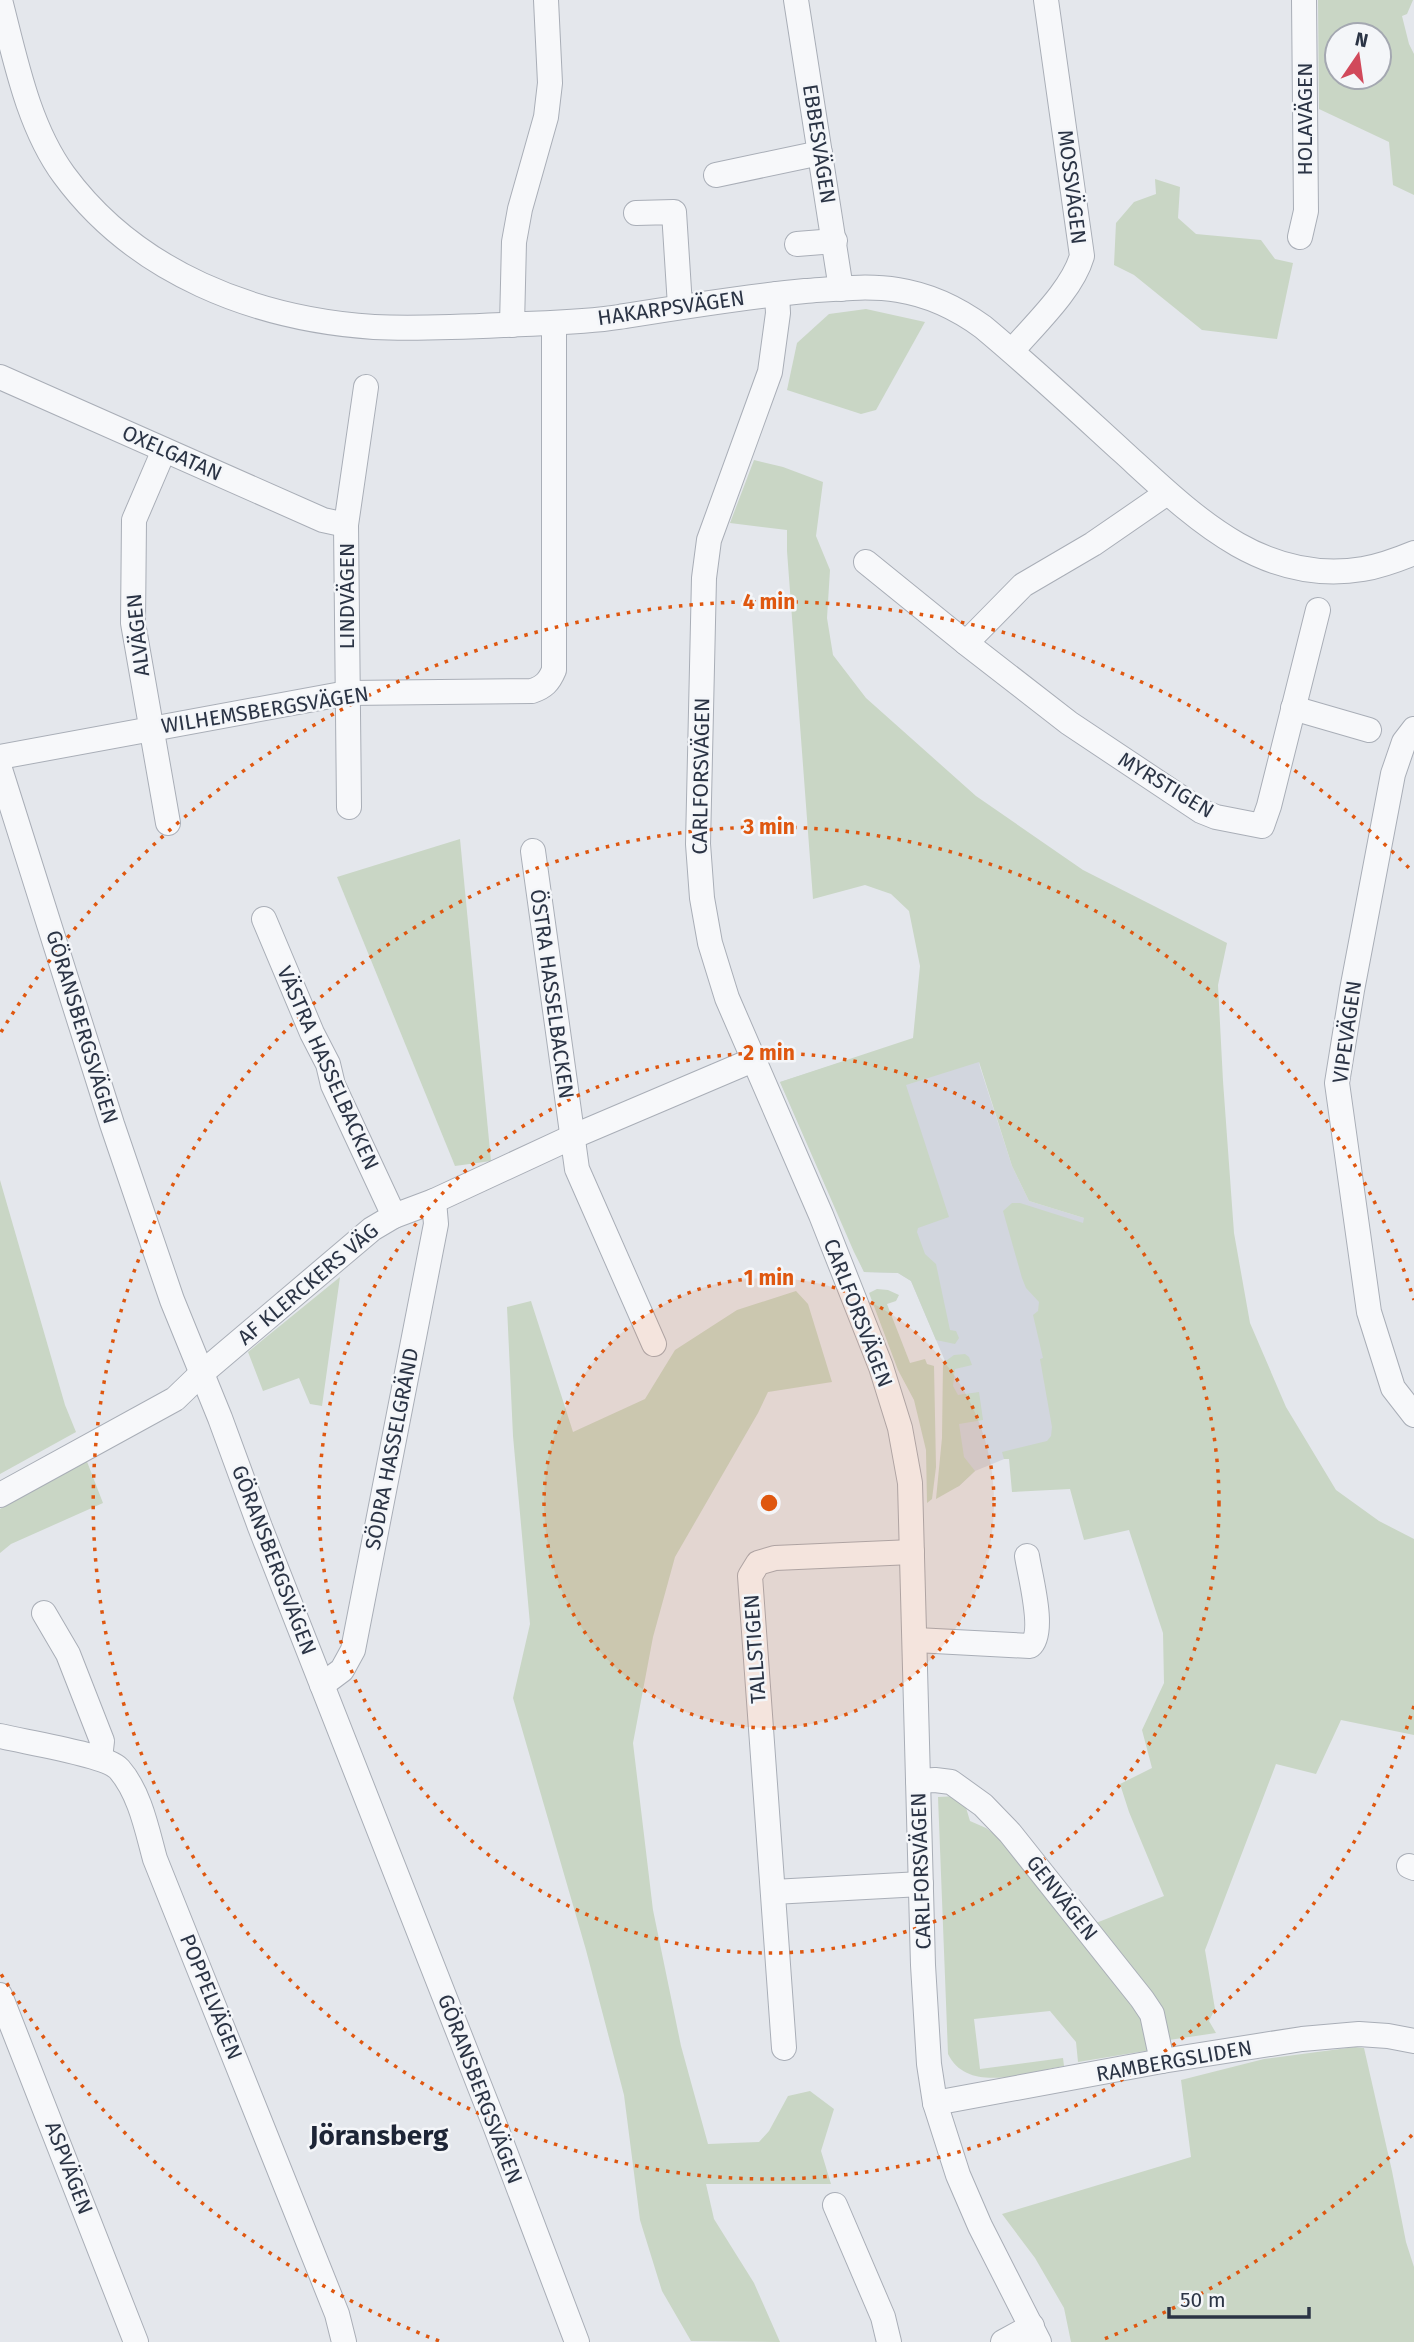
<svg xmlns="http://www.w3.org/2000/svg" width="1414" height="2342" font-family="'Fira Sans',sans-serif">
<style>
.built{fill:#d2d6de}
.green{fill:#c9d6c5;fill-rule:evenodd}
.lines{fill:none;stroke-linecap:round;stroke-linejoin:round}
.minor-casing{stroke:#a9aeb7;stroke-width:26}
.minor{stroke:#f7f8fa;stroke-width:24}
.ring{fill:none;stroke:#df570f;stroke-width:3.5;stroke-dasharray:3.5 7}
.labels{text-anchor:middle;dominant-baseline:central;stroke-width:5;stroke-linejoin:round;paint-order:stroke}
.street-label{font-size:21px;fill:#2b3445;stroke:#f4f6f9}
.district-label{font-size:28px;font-weight:bold;fill:#1d2536;stroke:#f4f6f9}
.centre{fill:#df570f;stroke:#f4f6f9;stroke-width:3.5}
.ring-label{font-size:21px;text-anchor:middle;font-weight:bold;fill:#df570f;stroke:#f4f6f9;stroke-width:5;stroke-linejoin:round;paint-order:stroke}
</style>
<rect width="100%" height="100%" fill="#e4e7ec"/>
<polygon class="built" points="970,1021 980,1067 1012,1166 1029,1201 1084,1218 1107,1442 1009,1457 975,1471 959,1486 941,1492 945,1361 911,1281 898,1273 864,1272 780,1082"/>
<g class="green">
<path d="M1318 0H1413L1407 14 1402 16 1409 44 1414 54V195L1393 185 1389 142 1319 109ZM1379 35V77H1337V35Z"/>
<polygon points="1155,179 1180,187 1178,218 1196,234 1261,240 1275,259 1293,263 1277,339 1202,330 1134,275 1114,265 1116,223 1134,202 1156,194"/>
<polygon points="866,309 925,322 876,410 861,414 787,390 797,343 829,314"/>
<polygon points="754,460 783,467 823,482 816,536 830,570 827,618 833,655 866,698 976,796 1083,870 1227,943 1218,985 1223,1081 1234,1233 1250,1323 1286,1407 1336,1490 1379,1521 1414,1539 1414,1735 1341,1720 1316,1774 1276,1764 1205,1950 1215,2009 1209,2021 1216,2033 1169,2040 1096,1923 1164,1896 1129,1812 1120,1784 1152,1768 1142,1730 1164,1683 1163,1633 1129,1530 1084,1540 1070,1489 1012,1492 1009,1459 1004,1459 1002,1452 1047,1441 1051,1436 1052,1427 1040,1359 1043,1358 1033,1315 1038,1311 1039,1302 1026,1288 1022,1278 1003,1211 1012,1203 1020,1203 1083,1223 1084,1218 1029,1201 1012,1166 979,1062 906,1085 949,1217 918,1228 917,1232 925,1254 936,1264 950,1330 956,1331 959,1338 955,1344 936,1340 911,1281 898,1273 864,1272 854,1252 780,1082 913,1038 920,966 909,911 891,894 865,885 813,899 787,551 787,530 730,523"/>
<polygon points="460,839 491,1161 455,1166 337,877"/>
<polygon points="0,1180 65,1405 76,1432 0,1474"/>
<polygon points="340,1277 322,1406 310,1404 299,1378 263,1391 248,1352"/>
<polygon points="877,1289 888,1290 899,1295 896,1301 887,1304 910,1363 925,1359 927,1364 934,1366 936,1467 932,1499 927,1503 926,1450 914,1400 898,1370 869,1293"/>
<polygon points="796,1291 808,1304 832,1382 768,1392 758,1413 675,1557 653,1637 633,1743 653,1910 681,2046 708,2144 759,2142 769,2131 788,2096 810,2091 834,2109 821,2151 831,2184 706,2184 714,2219 754,2283 780,2342 691,2341 662,2291 640,2220 624,2095 586,1950 513,1698 530,1624 513,1436 507,1307 531,1301 573,1432 645,1399 675,1350 737,1310"/>
<polygon points="965,1354 969,1357 972,1365 955,1369 953,1386 958,1395 979,1392 983,1420 959,1424 964,1457 975,1471 959,1486 936,1499 942,1438 943,1363 954,1355"/>
<polygon points="86,1459 103,1503 11,1544 0,1553 0,1509"/>
<path d="M958 1796 964 1801 970 1821 986 1828 998 1837 1141 2006 1151 2050 1078 2062 1076 2042 1050 2011 974 2019 980 2069 1063 2058 1064 2066C1028 2072 968 2095 948 2054L938 1797Z"/>
<polygon points="1355,2047 1364,2048 1392,2171 1406,2242 1414,2267 1414,2342 1071,2342 1064,2308 1035,2258 1002,2214 1191,2157 1181,2080 1264,2059"/>
</g>
<g class="lines">
<defs>
<g id="minor">
<path d="M0 0C15 58 28 126 64 175 136 273 255 319 374 327 417 329 460 327 503 325 541 323 581 323 619 317 681 307 742 297 805 291 835 289 868 285 898 290 930 295 957 308 983 327 1031 367 1077 410 1123 452 1191 514 1261 586 1363 569 1381 566 1397 560 1414 553"/>
<polyline points="796,0 841,289"/>
<polyline points="716,175 820,153"/>
<polyline points="636,213 674,212 680,306"/>
<polyline points="1300,237 1306,211 1304,0"/>
<polyline points="797,244 835,241"/>
<polyline points="777,294 778,313 770,372 709,540 704,578 698,844 702,898 710,943 727,998 821,1215 881,1367 900,1428 910,1483 923,1965 929,2064 935,2103 958,2175 980,2226 1039,2342"/>
<polyline points="512,325 514,242 520,209 546,117 550,83 546,0"/>
<path d="M1012 351C1035 324 1072 290 1082 256L1046 0"/>
<polyline points="0,377 323,520 346,525"/>
<polyline points="164,450 134,520 133,623 168,823"/>
<polyline points="1167,493 1093,544 1023,585 966,643 1069,723 1201,811 1216,817 1262,826 1269,806 1318,610"/>
<polyline points="866,562 966,643"/>
<polyline points="1293,708 1369,730"/>
<polyline points="1414,729 1404,742 1393,774 1352,990 1337,1083 1369,1312 1393,1388 1414,1415"/>
<path d="M0 757 347 693 532 691C544 687 549 682 554 670V323"/>
<polyline points="0,769 112,1124 172,1300 220,1418 260,1527 496,2128 577,2342"/>
<polyline points="349,807 346,525 366,387"/>
<polyline points="533,851 577,1169 654,1344"/>
<polyline points="264,919 312,1033 328,1064 333,1085 394,1216"/>
<polyline points="0,1495 175,1399 202,1373 372,1229 394,1216 434,1201 572,1137 753,1060"/>
<polyline points="44,1613 68,1654 102,1741 100,1758"/>
<path d="M916 1640 1030 1646C1046 1633 1030 1576 1027 1556"/>
<polyline points="322,1685 342,1670 353,1650 436,1224 434,1201"/>
<path d="M0 1736C24 1742 105 1754 119 1769 140 1793 147 1830 155 1859L337 2314 344 2342"/>
<polyline points="918,1781 935,1780 951,1782 983,1805 1010,1833 1142,1999 1152,2014 1162,2061"/>
<polyline points="1409,1866 1414,1868"/>
<polyline points="773,1892 921,1884"/>
<polyline points="0,1995 136,2342"/>
<polyline points="784,2048 750,1576 758,1563 775,1558 912,1552"/>
<polyline points="935,2103 1162,2061 1302,2039 1359,2034 1388,2036 1414,2041"/>
<polyline points="835,2205 883,2317 889,2342"/>
<polyline points="1003,2342 1032,2326"/>
</g>
</defs>
<use href="#minor" class="minor-casing"/>
<use href="#minor" class="minor"/>
</g>
<circle cx="769" cy="1503" r="225" fill="#df570f" fill-opacity=".12"/>
<g class="ring">
<circle cx="769" cy="1503" r="225"/>
<circle cx="769" cy="1503" r="450"/>
<path d="M1414 1706A676 676 0 1 1 1414 1300"/>
<path d="M1412 2135A901 901 0 0 1 1099 2341M439 2341A901 901 0 0 1 1 1974M1 1032A901 901 0 0 1 1412 871"/>
</g>
<g class="labels">
<g class="street-label">
<text transform="translate(1305 119) rotate(-90)">HOLAVÄGEN</text>
<text transform="translate(819 144) rotate(81)">EBBESVÄGEN</text>
<text transform="translate(1072 187) rotate(83)">MOSSVÄGEN</text>
<text transform="translate(671 308) rotate(-8)">HAKARPSVÄGEN</text>
<text transform="translate(172 453) rotate(24)">OXELGATAN</text>
<text transform="translate(347 596) rotate(-90)">LINDVÄGEN</text>
<text transform="translate(138 635) rotate(-96)">ALVÄGEN</text>
<text transform="translate(265 710) rotate(-9)">WILHEMSBERGSVÄGEN</text>
<text transform="translate(701 776) rotate(-89)">CARLFORSVÄGEN</text>
<text transform="translate(1166 785) rotate(31)">MYRSTIGEN</text>
<text transform="translate(552 994) rotate(82)">ÖSTRA HASSELBACKEN</text>
<text transform="translate(82 1027) rotate(73)">GÖRANSBERGSVÄGEN</text>
<text transform="translate(1347 1032) rotate(-82)">VIPEVÄGEN</text>
<text transform="translate(328 1068) rotate(66)">VÄSTRA HASSELBACKEN</text>
<text transform="translate(308 1284) rotate(-40)">AF KLERCKERS VÄG</text>
<text transform="translate(858 1313) rotate(69)">CARLFORSVÄGEN</text>
<text transform="translate(392 1449) rotate(-79)">SÖDRA HASSELGRÄND</text>
<text transform="translate(274 1560) rotate(69)">GÖRANSBERGSVÄGEN</text>
<text transform="translate(755 1649) rotate(-94)">TALLSTIGEN</text>
<text transform="translate(921 1871) rotate(-92)">CARLFORSVÄGEN</text>
<text transform="translate(1062 1898) rotate(52)">GENVÄGEN</text>
<text transform="translate(211 1997) rotate(68)">POPPELVÄGEN</text>
<text transform="translate(1174 2061) rotate(-10)">RAMBERGSLIDEN</text>
<text transform="translate(480 2089) rotate(69)">GÖRANSBERGSVÄGEN</text>
<text transform="translate(69 2168) rotate(69)">ASPVÄGEN</text>
</g>
<g class="district-label">
<text x="379" y="2135">Jöransberg</text>
</g>
</g>
<circle cx="769" cy="1503" r="10" class="centre"/>
<g class="ring-label">
<text x="769" y="609">4 min</text>
<text x="769" y="834">3 min</text>
<text x="769" y="1060">2 min</text>
<text x="769" y="1285">1 min</text>
</g>
<g transform="translate(1358 56) rotate(13)"><circle r="33" fill="#f4f6f9" stroke="#a4a8b1" stroke-width="2"/>
<path d="M0-5L12 26L0 18L-12 26Z" fill="#d1495b"/>
<text y="-10" font-size="19" font-weight="bold" text-anchor="middle" fill="#2b3445">N</text>
</g>
<path d="M1169 2307v10h140v-10" fill="none" stroke="#2b3445" stroke-width="3.5"/>
<text x="1180" y="2307" font-size="21" fill="#2b3445" stroke="#f4f6f9" stroke-width="5" paint-order="stroke">50 m</text>
</svg>
